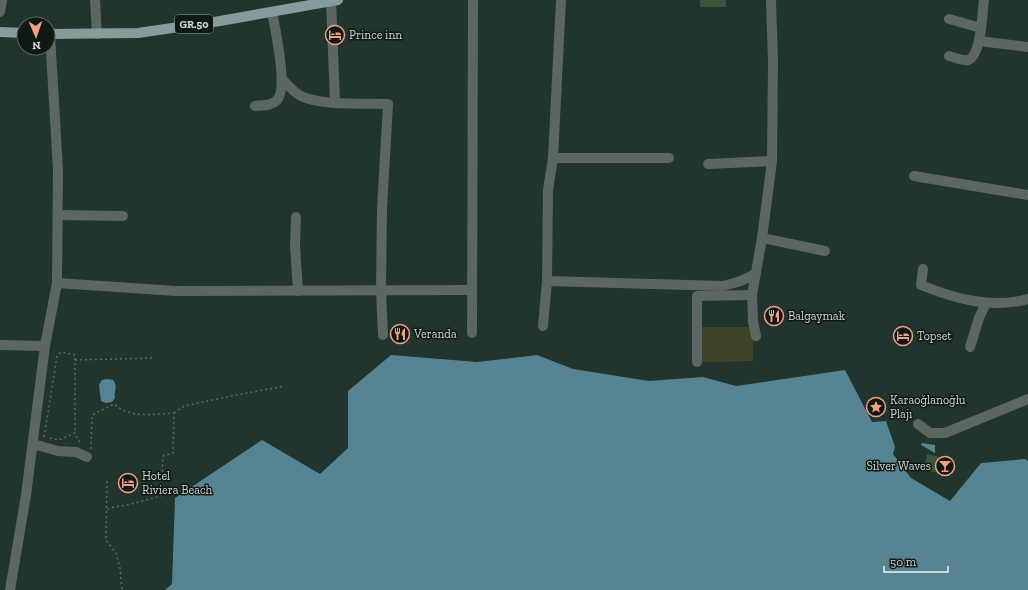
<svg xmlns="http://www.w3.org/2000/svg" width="1028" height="590" font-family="'Zilla Slab',serif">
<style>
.green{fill:#3e4427}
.water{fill:#568493}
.building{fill:#3b553a}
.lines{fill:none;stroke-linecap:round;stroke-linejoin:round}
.path{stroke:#5b6b65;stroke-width:1.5;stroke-dasharray:2 3;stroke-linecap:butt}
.minor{stroke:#5c6665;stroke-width:10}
.major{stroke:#869b9b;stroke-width:10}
.labels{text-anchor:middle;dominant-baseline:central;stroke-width:3;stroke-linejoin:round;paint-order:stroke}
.shield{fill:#111916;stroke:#949e9a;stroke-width:1}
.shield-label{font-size:11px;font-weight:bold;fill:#ccd7d2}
.poi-label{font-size:12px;fill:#ccd7d2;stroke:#111916;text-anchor:start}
</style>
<rect width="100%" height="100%" fill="#21342d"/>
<polygon class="green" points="699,327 753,327 753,361 700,362"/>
<g class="water">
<polygon points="391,355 477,362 537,355 573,369 649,381 703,377 736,386 845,370 872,422 886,421 895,447 893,454 911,478 950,501 981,463 1025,459 1028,461 1028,590 165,590 172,584 175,498 262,440 320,474 348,448 348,391"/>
<path d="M107 379 113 380C119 388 113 391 115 398L112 402 106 403 101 401 99 385 102 380Z"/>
<polygon points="922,443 935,445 935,453 921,445"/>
</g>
<g class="building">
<rect x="700" y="0" width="26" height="7"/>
<polygon points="927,454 952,460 948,475 924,470"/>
</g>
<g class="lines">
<g class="path">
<polyline points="75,360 155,358"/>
<polyline points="174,413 184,406 231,396 285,386"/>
<polyline points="44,437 57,356 61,352 75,355 75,433"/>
<polyline points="50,438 59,440 75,433 80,443"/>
<path d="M91 449 92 415 114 404C131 419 153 414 174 413L173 453 163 456 161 496 127 505 114 507 106 510"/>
<polyline points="107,481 106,540 116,553 120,568 122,590"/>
</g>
<g class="minor">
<polyline points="95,0 97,34"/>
<polyline points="331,1 335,102"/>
<polyline points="0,12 2,0"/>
<polyline points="949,19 981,28"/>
<polyline points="979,41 1028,47"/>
<path d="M949 56C956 58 962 61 968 60 982 55 982 13 984 0"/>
<path d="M282 79C288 85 293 92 301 96 321 106 365 103 388 104L382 209 381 291 383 335"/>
<path d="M255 106C262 105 271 106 276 101 289 91 275 28 272 12"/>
<polyline points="553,158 669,158"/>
<polyline points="708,164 772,161"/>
<polyline points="914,176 1028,195"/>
<polyline points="58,215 123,216"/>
<polyline points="296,217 295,246 298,291"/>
<polyline points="762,238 825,251"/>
<path d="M923 269 921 285C955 299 992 309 1028 299"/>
<polyline points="547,281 723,286 741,281 755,274"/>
<polyline points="57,283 176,291 472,290"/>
<polyline points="543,326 547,281 548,190 553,158 561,0"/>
<polyline points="472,333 473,0"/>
<polyline points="756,336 753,321 752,295 762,238 772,161 773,61 771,0"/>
<polyline points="0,345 45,346"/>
<polyline points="970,347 979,318 986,303"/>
<polyline points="697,362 697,296 752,295"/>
<polyline points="918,424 930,433 945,433 1028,399"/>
<polyline points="33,444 58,451 76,452 87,457"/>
<polyline points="10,590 26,495 45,346 57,283 58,170 50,35"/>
</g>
<g class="major">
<polyline points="0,32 24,33"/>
<polyline points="48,34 138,33 220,21 338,0"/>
</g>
</g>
<defs>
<symbol id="hotel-ring" viewBox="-11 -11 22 22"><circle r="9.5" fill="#111916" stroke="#f39f83" stroke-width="1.5"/><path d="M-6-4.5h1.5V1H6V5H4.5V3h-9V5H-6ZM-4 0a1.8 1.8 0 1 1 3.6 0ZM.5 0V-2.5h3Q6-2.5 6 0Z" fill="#f39f83"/></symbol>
<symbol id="restaurant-ring" viewBox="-11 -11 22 22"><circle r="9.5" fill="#111916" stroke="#f39f83" stroke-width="1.5"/><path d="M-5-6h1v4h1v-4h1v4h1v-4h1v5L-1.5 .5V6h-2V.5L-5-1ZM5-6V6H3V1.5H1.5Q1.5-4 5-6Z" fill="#f39f83"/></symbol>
<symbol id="sight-ring" viewBox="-11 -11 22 22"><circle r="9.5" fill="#111916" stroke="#f39f83" stroke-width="1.5"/><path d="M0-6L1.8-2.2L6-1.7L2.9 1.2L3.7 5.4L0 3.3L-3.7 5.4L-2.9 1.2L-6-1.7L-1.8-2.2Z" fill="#f39f83"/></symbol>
<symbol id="bar-ring" viewBox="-11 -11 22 22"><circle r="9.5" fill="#111916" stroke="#f39f83" stroke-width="1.5"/><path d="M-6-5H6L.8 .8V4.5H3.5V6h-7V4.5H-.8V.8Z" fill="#f39f83"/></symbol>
</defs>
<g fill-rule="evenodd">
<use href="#hotel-ring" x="324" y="24" width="22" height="22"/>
<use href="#restaurant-ring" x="763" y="305" width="22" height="22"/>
<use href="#restaurant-ring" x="389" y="323" width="22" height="22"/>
<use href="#hotel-ring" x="892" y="325" width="22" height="22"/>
<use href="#sight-ring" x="865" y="396" width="22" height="22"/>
<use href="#bar-ring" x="934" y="455" width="22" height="22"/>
<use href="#hotel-ring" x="117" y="472" width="22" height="22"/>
</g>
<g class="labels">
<rect class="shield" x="175" y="15" width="38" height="18" rx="3"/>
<g class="shield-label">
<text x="194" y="24">GR.50</text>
</g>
<g class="poi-label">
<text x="349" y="35">Prince inn</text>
<text x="788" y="316">Balgaymak</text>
<text x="414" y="334">Veranda</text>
<text x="917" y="336">Topset</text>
<text x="890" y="400">Karaoğlanoğlu<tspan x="890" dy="14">Plajı</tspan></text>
<text x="931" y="466" text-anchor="end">Silver Waves</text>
<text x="142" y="476">Hotel<tspan x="142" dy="14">Riviera Beach</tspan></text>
</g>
</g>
<g transform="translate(36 36) rotate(178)"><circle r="19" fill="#111916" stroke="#5c6561"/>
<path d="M0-3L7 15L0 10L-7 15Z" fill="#f39f83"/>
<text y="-6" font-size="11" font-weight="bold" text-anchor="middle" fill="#ccd7d2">N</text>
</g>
<path d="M884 566v6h64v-6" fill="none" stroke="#ccd7d2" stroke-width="2"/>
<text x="890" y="566" font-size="12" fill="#ccd7d2" stroke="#111916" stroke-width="3" paint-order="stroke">50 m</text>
</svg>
